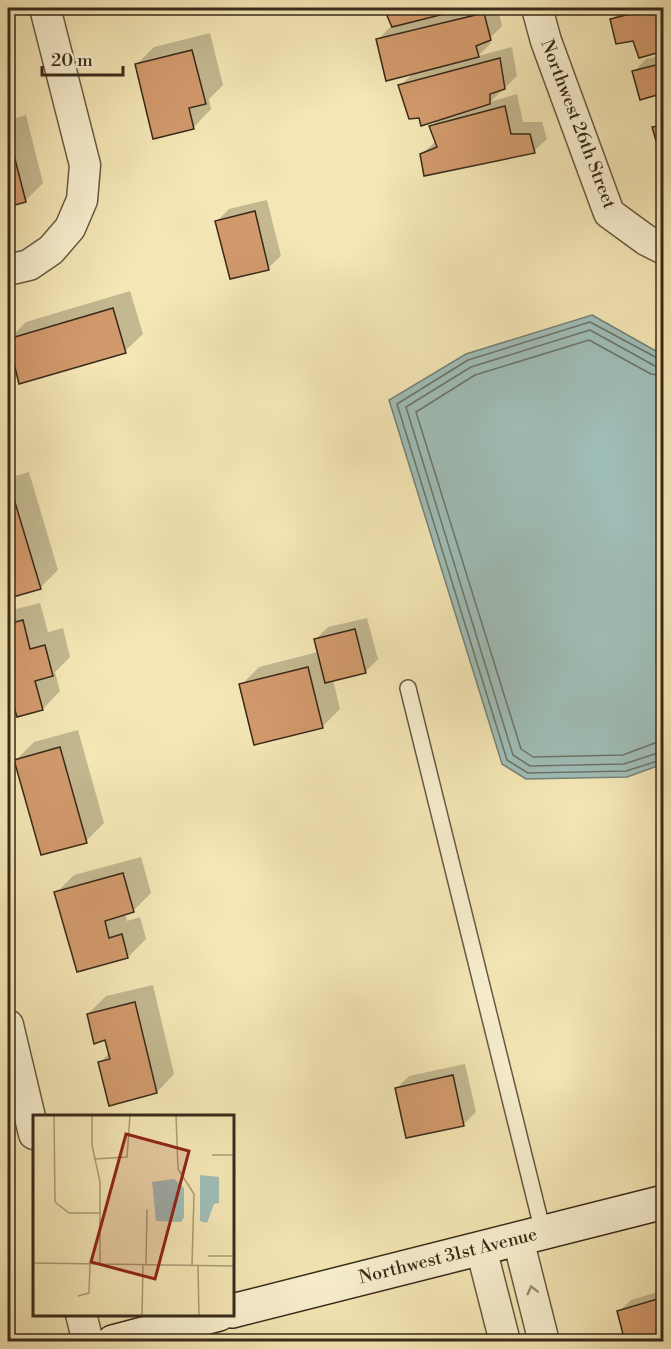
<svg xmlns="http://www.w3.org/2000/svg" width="671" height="1349" font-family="'Libre Bodoni',serif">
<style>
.water{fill:#9fbdb7;stroke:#768278;stroke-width:1.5}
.shadow{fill:#0003}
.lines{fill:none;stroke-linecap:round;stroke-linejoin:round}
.shore{stroke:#6c7468;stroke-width:1.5}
.building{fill:#d29a6c;stroke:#382a1a;stroke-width:1.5}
.lane-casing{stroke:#675941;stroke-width:18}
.street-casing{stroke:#675941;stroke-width:33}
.secondary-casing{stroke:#382a1a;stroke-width:36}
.lane{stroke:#f8efcf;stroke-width:15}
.street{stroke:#f8efcf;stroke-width:30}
.secondary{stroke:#f8efcf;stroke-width:33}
.oneway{stroke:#988c74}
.labels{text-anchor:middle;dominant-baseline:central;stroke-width:4.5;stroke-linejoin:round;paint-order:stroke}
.street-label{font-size:18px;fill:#382a1a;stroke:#f8efcf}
.inset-road{fill:none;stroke:#a99b77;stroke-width:1.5}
.view{fill:#8f2418;fill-opacity:0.15;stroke:#8f2418;stroke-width:3}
.inset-edge{fill:none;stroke:#382a1a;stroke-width:3}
</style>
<rect width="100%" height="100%" fill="#f4e6b5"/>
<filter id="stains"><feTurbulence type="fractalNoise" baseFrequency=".00333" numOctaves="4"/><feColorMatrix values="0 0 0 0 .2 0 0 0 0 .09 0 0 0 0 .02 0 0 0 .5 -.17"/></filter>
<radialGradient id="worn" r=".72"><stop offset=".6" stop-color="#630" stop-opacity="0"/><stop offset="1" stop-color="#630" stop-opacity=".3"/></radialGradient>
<polygon class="water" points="592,315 663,355 663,764 627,777 526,779 502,764 389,400 466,354"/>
<g class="shadow">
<polygon points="385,8 498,8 502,26 489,39 491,43 478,56 512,47 517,76 490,102 517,94 523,122 542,122 547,139 534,151 421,155 436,141 431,126 439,119 420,116 400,86 413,73 378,40 390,27 393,26"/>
<polygon points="623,8 664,8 664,49 634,39 612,19"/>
<polygon points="210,33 223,85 209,99 211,109 194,127 137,64 154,47"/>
<polygon points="664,55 664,105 658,93 634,72 646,59"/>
<polygon points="26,115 43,183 25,201 8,205 8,120"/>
<polygon points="664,118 664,152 654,128"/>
<polygon points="267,200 281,256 268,268 217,221 229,209"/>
<polygon points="130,291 143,334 125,351 20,382 8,340 26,322"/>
<polygon points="29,472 58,570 40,588 14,595 8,573 8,478"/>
<polygon points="40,603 48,632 63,628 70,657 55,672 60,691 43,709 12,696 8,697 8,611"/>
<polygon points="367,618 378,659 365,672 333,680 340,709 322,727 241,685 259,667 318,652 315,640 328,627"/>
<polygon points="78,730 104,823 86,841 16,760 34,742"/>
<polygon points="141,857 151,893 133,911 125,913 127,921 140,917 146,939 128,957 78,970 56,893 74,875"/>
<polygon points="153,985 174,1074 157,1092 100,1063 110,1052 106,1039 88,1014 106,996"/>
<polygon points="465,1064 476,1112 464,1124 397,1088 409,1076"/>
<polygon points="232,1163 236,1176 232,1179"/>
<polygon points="664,1290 664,1342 619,1312 631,1300"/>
</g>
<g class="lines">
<g class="shore">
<polyline points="664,360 659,359 590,322 468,360 397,404 507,760 528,773 626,771 664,759"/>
<polyline points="664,367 655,366 590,330 471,367 406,407 513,755 530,766 624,764 664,751"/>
<polyline points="664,376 651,374 589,340 475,375 416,412 521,749 533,757 623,755 655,743 664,742"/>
</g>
</g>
<g class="building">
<polygon points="370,8 468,8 392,27 384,9 372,14"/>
<polygon points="654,8 664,8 664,51 639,58 633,41 616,44 610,19"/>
<polygon points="484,13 491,40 476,46 479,57 386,81 376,39"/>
<polygon points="192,50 206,104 189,108 194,129 153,139 135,64"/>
<polygon points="500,58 505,89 490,94 490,104 421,126 419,118 409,119 398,85"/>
<polygon points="664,63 664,107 661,107 657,95 640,100 632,71"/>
<polygon points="505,106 511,134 530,134 535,153 424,176 420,154 437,147 429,126"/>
<polygon points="664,125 664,153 660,154 652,127"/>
<polygon points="8,132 26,202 8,207"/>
<polygon points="255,211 269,270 230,279 215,221"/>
<polygon points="113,308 126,353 19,384 8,339"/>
<polygon points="11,489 41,589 13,597 8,578 8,490"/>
<polygon points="23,620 30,649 45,645 53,676 35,681 43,710 17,717 11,697 8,698 8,624"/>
<polygon points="355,629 366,673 325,683 314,639"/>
<polygon points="308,667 323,728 254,745 239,684"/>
<polygon points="60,747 87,843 41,855 14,760"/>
<polygon points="123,873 134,912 105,921 109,938 122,934 128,958 77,972 54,892"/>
<polygon points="135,1002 157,1093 109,1106 98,1062 110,1059 105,1040 94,1044 87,1014"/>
<polygon points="453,1075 464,1126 406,1138 395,1088"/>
<polygon points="664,1297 664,1342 625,1342 617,1311"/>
</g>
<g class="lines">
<defs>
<polyline id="lane" points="408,688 543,1232"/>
<g id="street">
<polyline points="537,8 546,41 609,213 646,240 664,249"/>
<polyline points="8,270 29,265 51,250 70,228 82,200 85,165 45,8"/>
<polyline points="8,1025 34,1134"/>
<polyline points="518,1239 544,1342"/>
<polyline points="481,1248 505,1342"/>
<polyline points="81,1314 88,1342"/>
</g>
<g id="secondary">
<polyline points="232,1311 664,1202"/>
<polyline points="113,1342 219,1314"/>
</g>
</defs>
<use href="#lane" class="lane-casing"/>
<use href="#street" class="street-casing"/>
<use href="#secondary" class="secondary-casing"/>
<use href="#lane" class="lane"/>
<use href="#street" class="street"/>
<use href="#secondary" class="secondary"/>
</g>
<defs><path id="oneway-chevron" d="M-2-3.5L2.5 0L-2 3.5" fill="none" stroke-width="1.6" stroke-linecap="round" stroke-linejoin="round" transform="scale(1.5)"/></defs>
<use class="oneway" href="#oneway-chevron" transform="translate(532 1290) rotate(-104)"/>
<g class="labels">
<g class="street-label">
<text transform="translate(578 124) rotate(69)">Northwest 26th Street</text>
<text transform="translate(448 1256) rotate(-14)">Northwest 31st Avenue</text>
</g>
</g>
<g transform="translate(33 1115)">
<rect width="201" height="201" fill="#f4e6b5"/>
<path d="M167 60 186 62V88L181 89 174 108 167 106ZM141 64 151 73V102L148 107 123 106 119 67Z" fill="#9fbdb7"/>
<path class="inset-road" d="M21 0 22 87 36 98H67M59 0V30L67 67V149M143 0 145 54 161 79 159 150M179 40H201M61 44 94 42 97 0M175 141H201M0 148 201 151M113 150 114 94M165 150 166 201M45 181 56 178 57 149M109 201 110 150"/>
<path class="view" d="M93 19 156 36 122 164 58 147Z"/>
<rect width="201" height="201" class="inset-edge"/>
</g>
<rect width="671" height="1349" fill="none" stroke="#f4e6b5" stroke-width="30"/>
<rect x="9" y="9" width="653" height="1331" fill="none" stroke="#382a1a" stroke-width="3"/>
<rect x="15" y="15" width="641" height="1319" fill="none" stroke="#382a1a" stroke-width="1.5"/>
<path d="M42 66v9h81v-9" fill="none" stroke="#382a1a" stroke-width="3"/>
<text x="51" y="66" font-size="18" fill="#382a1a" stroke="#f8efcf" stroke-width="4.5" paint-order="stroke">20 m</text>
<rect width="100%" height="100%" filter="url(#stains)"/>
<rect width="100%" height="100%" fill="url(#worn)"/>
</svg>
